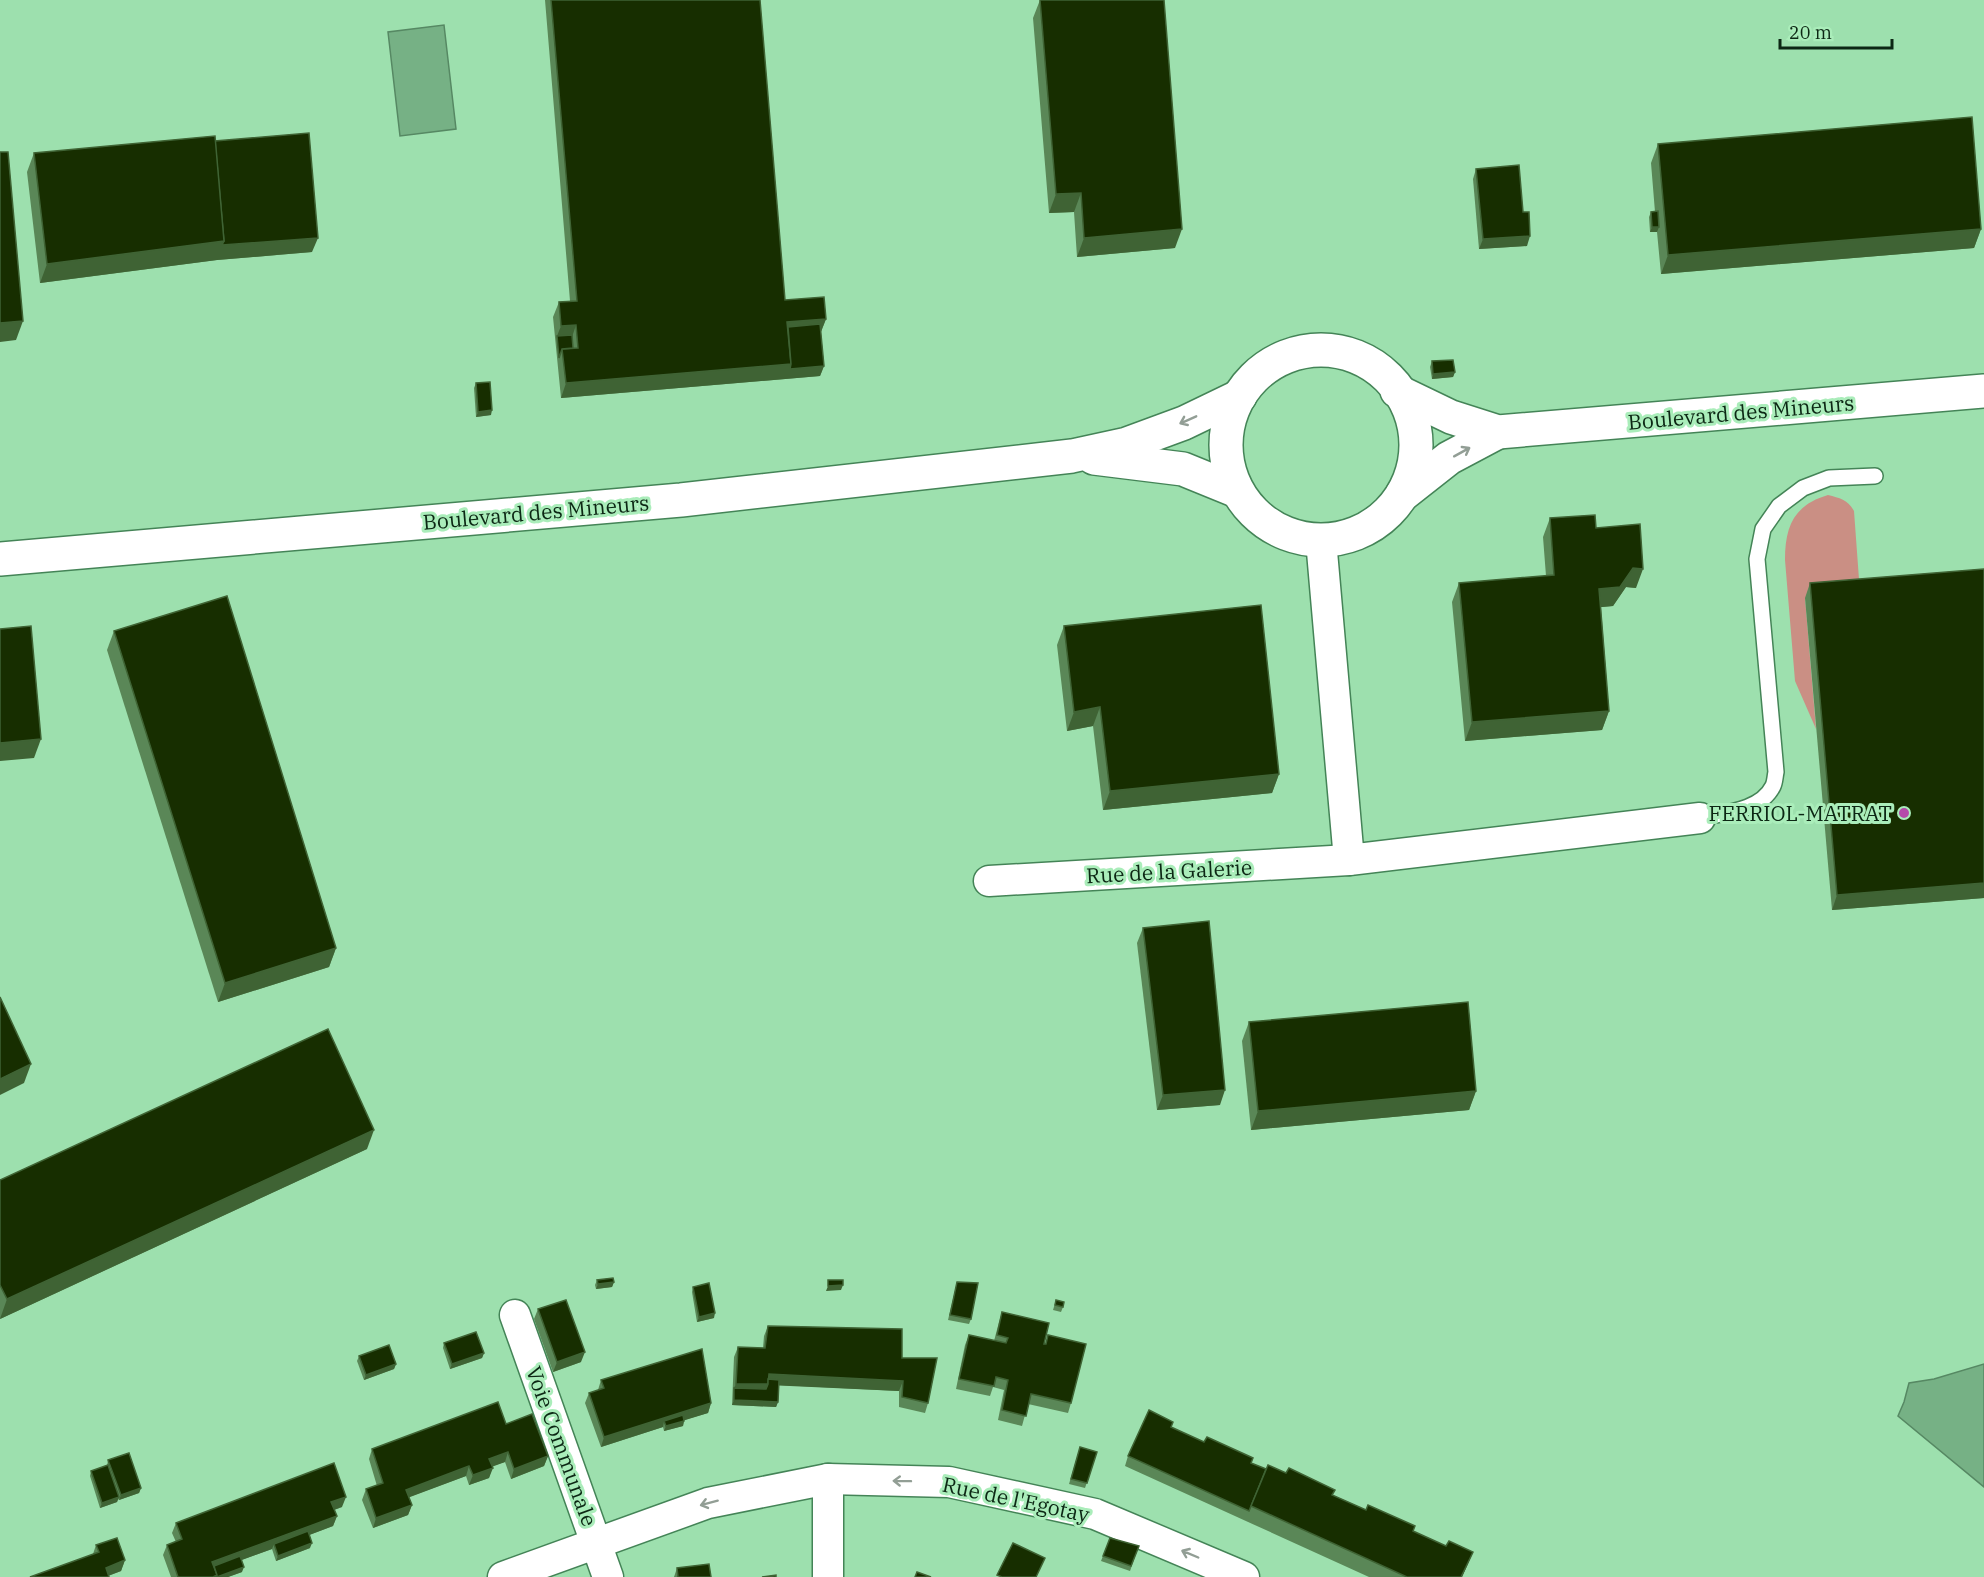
<svg xmlns="http://www.w3.org/2000/svg" width="1984" height="1577" font-family="'IBM Plex Serif',serif">
<style>
.green{fill:#ca8f84}
.water{fill:#76b185;stroke:#568863;stroke-width:1.5}
.lines{fill:none;stroke-linecap:round;stroke-linejoin:round}
.service-casing{stroke:#448457;stroke-width:18}
.minor-casing{stroke:#448457;stroke-width:33}
.tertiary-casing{stroke:#448457;stroke-width:36}
.service{stroke:#fff;stroke-width:15}
.minor{stroke:#fff;stroke-width:30}
.tertiary{stroke:#fff;stroke-width:33}
.wall{fill:#5a8757}
.shaded-wall{fill:#3f6334}
.building{fill:#172e00;stroke:#3f6334;stroke-width:1.5}
.oneway{stroke:#929e95}
.poi-dot{fill:#b54aaa;stroke:#aaedba;stroke-width:2}
.labels{text-anchor:middle;dominant-baseline:central;stroke-width:6;stroke-linejoin:round;paint-order:stroke}
.street-label{font-size:21px;fill:#0c2714;stroke:#aaedba}
.poi-label{font-size:21px;fill:#0c2714;stroke:#aaedba;text-anchor:end}
</style>
<rect width="100%" height="100%" fill="#9de0ae"/>
<path class="green" d="M1828 495C1840 498 1848 500 1854 511L1860 593 1805 598 1816 729 1795 681 1785 560C1785 526 1794 505 1828 495Z"/>
<g class="water">
<polygon points="444,25 456,129 400,136 388,32"/>
<polygon points="1984,1364 1984,1487 1898,1416 1904,1402 1909,1383 1934,1379"/>
</g>
<g class="lines">
<defs>
<path id="service" d="M1700 818C1724 813 1761 811 1773 786 1775 782 1775 776 1776 772L1757 559 1763 529 1779 506 1803 488 1829 478 1875 476"/>
<g id="minor">
<polyline points="1321,540 1349,860 1700,818"/>
<polyline points="989,881 1349,860"/>
<polyline points="515,1315 608,1577"/>
<polyline points="828,1479 828,1577"/>
<polyline points="503,1577 708,1503 828,1479 949,1482 1095,1514 1244,1577"/>
</g>
<g id="tertiary">
<circle cx="1321" cy="445" r="95"/>
<polyline points="1397,391 1451,417 1498,432 1984,391"/>
<polyline points="1094,458 1183,469 1237,491"/>
<polyline points="1402,495 1449,458 1498,432"/>
<polyline points="0,559 681,500 1072,456 1127,444 1184,423 1240,396"/>
</g>
</defs>
<use href="#service" class="service-casing"/>
<use href="#minor" class="minor-casing"/>
<use href="#tertiary" class="tertiary-casing"/>
<use href="#service" class="service"/>
<use href="#minor" class="minor"/>
<use href="#tertiary" class="tertiary"/>
</g>
<g class="wall">
<polygon points="545,0 760,0 785,300 826,319 821,332 824,366 820,376 561,398 553,317 559,302 570,301"/>
<polygon points="1040,0 1164,0 1175,248 1077,257 1074,212 1049,213 1033,18"/>
<polygon points="215,141 312,252 217,260 40,283 27,172 34,153"/>
<polygon points="1658,144 1981,229 1974,248 1661,274 1657,232 1650,232 1649,217 1651,212 1655,212 1651,163"/>
<polygon points="1476,169 1523,212 1527,246 1479,249 1473,179"/>
<polygon points="1432,361 1455,372 1453,377 1432,379 1430,367"/>
<polygon points="476,383 491,415 476,417 474,388"/>
<polygon points="1550,518 1596,528 1636,588 1626,587 1613,606 1601,607 1609,711 1602,730 1465,741 1452,602 1459,583 1546,576 1543,537"/>
<polygon points="1984,569 1984,898 1832,910 1805,598 1810,583"/>
<polygon points="1064,626 1279,774 1272,793 1103,810 1093,726 1067,731 1057,645"/>
<polygon points="114,631 336,948 329,967 218,1002 107,650"/>
<polygon points="1143,928 1220,1105 1157,1110 1137,943"/>
<polygon points="1249,1022 1476,1091 1469,1110 1251,1130 1242,1041"/>
<polygon points="367,1149 0,1319 0,1180"/>
<polygon points="597,1280 614,1282 612,1287 596,1289 595,1285"/>
<polygon points="957,1282 971,1319 969,1324 948,1320"/>
<polygon points="693,1287 714,1318 697,1322 692,1292"/>
<polygon points="1056,1300 1063,1307 1061,1312 1053,1310"/>
<polygon points="538,1309 581,1362 553,1372 534,1319"/>
<polygon points="1002,1312 1044,1344 1045,1344 1048,1335 1071,1403 1068,1413 1028,1404 1022,1426 998,1420 1004,1390 993,1387 990,1396 956,1389 965,1345 969,1335 994,1341 999,1322"/>
<polygon points="768,1326 902,1358 928,1403 925,1413 899,1407 899,1391 779,1385 778,1402 776,1407 732,1405 734,1357 738,1347 763,1348 764,1336"/>
<polygon points="444,1343 484,1353 482,1358 450,1369 443,1348"/>
<polygon points="359,1356 396,1364 394,1369 364,1380 357,1361"/>
<polygon points="601,1380 711,1403 708,1413 684,1420 683,1426 664,1431 663,1427 601,1447 585,1403 589,1393 598,1390"/>
<polygon points="1173,1422 1171,1427 1204,1442 1253,1458 1251,1463 1333,1495 1446,1546 1473,1552 1462,1577 1369,1577 1125,1466 1128,1456"/>
<polygon points="506,1424 548,1456 544,1466 511,1479 505,1462 492,1466 489,1478 469,1485 466,1476 409,1497 412,1505 408,1515 373,1528 362,1500 366,1489 377,1486 369,1459 372,1449"/>
<polygon points="1080,1447 1097,1452 1085,1488 1069,1484"/>
<polygon points="108,1460 141,1488 139,1493 119,1500 118,1499 117,1502 100,1508 90,1476 91,1471 107,1466"/>
<polygon points="342,1507 334,1510 337,1516 333,1526 309,1535 310,1548 276,1561 272,1549 241,1560 242,1572 228,1577 171,1577 163,1555 167,1545 176,1542 172,1533 176,1523"/>
<polygon points="1110,1538 1139,1546 1130,1571 1101,1561"/>
<polygon points="96,1545 125,1560 121,1571 108,1576 93,1554"/>
<polygon points="677,1568 711,1577 674,1577"/>
</g>
<g class="shaded-wall">
<polygon points="1081,193 1074,212 1049,213 1056,194"/>
<polygon points="1652,227 1659,227 1657,232 1650,232"/>
<polygon points="1182,229 1175,248 1077,257 1084,238"/>
<polygon points="1981,229 1974,248 1661,274 1668,255"/>
<polygon points="1530,236 1527,246 1479,249 1483,239"/>
<polygon points="318,238 312,252 217,260 40,283 47,264 224,241"/>
<polygon points="826,319 820,334 787,337 787,322"/>
<polygon points="23,321 16,340 0,342 0,323"/>
<polygon points="576,325 571,340 557,336 561,326"/>
<polygon points="791,364 824,366 820,376 561,398 566,383"/>
<polygon points="1455,372 1453,377 1432,379 1433,374"/>
<polygon points="492,410 491,415 476,417 478,412"/>
<polygon points="1633,568 1643,569 1636,588 1626,587 1613,606 1592,608 1599,589"/>
<polygon points="1100,707 1093,726 1067,731 1074,712"/>
<polygon points="1609,711 1602,730 1465,741 1472,722"/>
<polygon points="41,739 34,758 0,761 0,743"/>
<polygon points="1279,774 1272,793 1103,810 1110,791"/>
<polygon points="1984,883 1984,898 1832,910 1837,895"/>
<polygon points="336,948 329,967 218,1002 225,983"/>
<polygon points="31,1064 24,1083 0,1095 0,1079"/>
<polygon points="1225,1090 1220,1105 1157,1110 1163,1095"/>
<polygon points="1476,1091 1469,1110 1251,1130 1258,1111"/>
<polygon points="374,1130 367,1149 0,1319 7,1299"/>
<polygon points="614,1282 612,1287 596,1289 598,1284"/>
<polygon points="843,1285 841,1290 826,1291 828,1286"/>
<polygon points="715,1313 714,1318 697,1322 699,1317"/>
<polygon points="585,1352 581,1362 553,1372 557,1362"/>
<polygon points="484,1353 482,1358 450,1369 452,1364"/>
<polygon points="396,1364 394,1369 364,1380 366,1375"/>
<polygon points="769,1374 903,1381 899,1391 768,1385 765,1395 734,1388 736,1384"/>
<polygon points="734,1400 778,1402 776,1407 732,1405"/>
<polygon points="711,1403 708,1413 666,1426 664,1421 663,1427 601,1447 604,1437"/>
<polygon points="684,1421 683,1426 664,1431 666,1426"/>
<polygon points="508,1452 505,1462 486,1469 489,1459"/>
<polygon points="548,1456 544,1466 511,1479 514,1469"/>
<polygon points="469,1466 466,1476 402,1500 406,1490"/>
<polygon points="493,1468 489,1478 469,1485 473,1475"/>
<polygon points="141,1488 139,1493 119,1500 121,1495"/>
<polygon points="119,1497 117,1502 100,1508 102,1503"/>
<polygon points="346,1497 342,1507 328,1512 331,1502"/>
<polygon points="412,1505 408,1515 373,1528 376,1518"/>
<polygon points="337,1516 333,1526 275,1548 274,1544 272,1549 212,1571 212,1562"/>
<polygon points="312,1543 310,1548 276,1561 278,1556"/>
<polygon points="1473,1552 1467,1566 1462,1577 1461,1577"/>
<polygon points="125,1560 121,1571 105,1577 106,1568"/>
<polygon points="244,1567 242,1572 228,1577 213,1577"/>
</g>
<g class="building">
<polygon points="551,0 760,0 785,300 824,297 826,319 787,322 791,364 566,383 562,349 578,348 576,325 561,326 559,302 577,301"/>
<polygon points="1040,0 1164,0 1182,229 1084,238 1081,193 1056,194"/>
<polygon points="1972,117 1981,229 1668,255 1658,144"/>
<polygon points="309,133 318,238 222,245 224,241 215,141"/>
<polygon points="215,136 224,241 47,264 34,153"/>
<polygon points="0,152 8,152 23,321 0,323"/>
<polygon points="1519,165 1523,212 1529,212 1530,236 1483,239 1476,169"/>
<polygon points="1658,211 1659,227 1652,227 1651,212"/>
<polygon points="820,324 824,366 790,369 791,364 788,327"/>
<polygon points="572,335 573,348 562,349 559,358 557,336"/>
<polygon points="1453,360 1455,372 1433,374 1432,361"/>
<polygon points="490,382 492,410 478,412 476,383"/>
<polygon points="1595,515 1596,528 1640,524 1643,569 1633,568 1620,587 1599,589 1609,711 1472,722 1459,583 1554,575 1550,518"/>
<polygon points="1984,569 1984,883 1837,895 1810,583"/>
<polygon points="227,596 336,948 225,983 114,631"/>
<polygon points="1261,605 1279,774 1110,791 1100,707 1074,712 1064,626"/>
<polygon points="31,626 41,739 0,743 0,629"/>
<polygon points="1209,921 1225,1090 1163,1095 1143,928"/>
<polygon points="0,997 31,1064 0,1079"/>
<polygon points="1468,1002 1476,1091 1258,1111 1249,1022"/>
<polygon points="328,1029 374,1130 7,1299 0,1285 0,1180"/>
<polygon points="613,1278 614,1282 598,1284 597,1280"/>
<polygon points="828,1280 843,1280 843,1285 828,1286"/>
<polygon points="957,1282 978,1283 971,1319 950,1315"/>
<polygon points="709,1283 715,1313 699,1317 693,1287"/>
<polygon points="566,1300 585,1352 557,1362 538,1309"/>
<polygon points="1056,1300 1064,1302 1063,1307 1055,1305"/>
<polygon points="1002,1312 1049,1323 1044,1344 1046,1344 1048,1335 1086,1344 1071,1403 1031,1394 1026,1416 1002,1410 1008,1380 996,1377 994,1386 959,1379 969,1335 1006,1343 1008,1338 997,1335"/>
<polygon points="768,1326 902,1329 902,1358 937,1358 928,1403 902,1397 903,1381 769,1374 768,1384 736,1384 738,1347 765,1348"/>
<polygon points="476,1332 484,1353 452,1364 444,1343"/>
<polygon points="389,1345 396,1364 366,1375 359,1356"/>
<polygon points="702,1349 711,1403 604,1437 589,1393 604,1388 601,1380"/>
<polygon points="768,1379 779,1380 778,1402 734,1400 734,1388 766,1389 768,1384"/>
<polygon points="498,1402 506,1424 532,1414 548,1456 514,1469 508,1452 489,1459 493,1468 473,1475 469,1466 406,1490 412,1505 376,1518 366,1489 383,1483 372,1449"/>
<polygon points="1149,1410 1173,1422 1171,1427 1204,1442 1207,1437 1253,1458 1251,1463 1266,1469 1249,1511 1128,1456"/>
<polygon points="683,1415 684,1421 666,1426 664,1421"/>
<polygon points="1080,1447 1097,1452 1087,1483 1071,1479"/>
<polygon points="129,1453 141,1488 121,1495 108,1460"/>
<polygon points="334,1463 346,1497 331,1502 337,1516 212,1562 217,1575 213,1577 178,1577 167,1545 182,1539 176,1523"/>
<polygon points="108,1465 119,1497 102,1503 91,1471"/>
<polygon points="1268,1465 1286,1473 1289,1468 1335,1490 1332,1495 1366,1510 1368,1505 1415,1526 1413,1531 1446,1546 1449,1541 1473,1552 1461,1577 1407,1577 1251,1506"/>
<polygon points="308,1531 312,1543 278,1556 274,1544"/>
<polygon points="117,1538 125,1560 106,1568 109,1577 30,1577 99,1552 96,1545"/>
<polygon points="1110,1538 1139,1546 1131,1566 1103,1556"/>
<polygon points="1013,1543 1045,1558 1036,1577 1002,1577 997,1575"/>
<polygon points="240,1556 244,1567 217,1577 217,1575 214,1566"/>
<polygon points="709,1564 711,1577 678,1577 677,1568"/>
<polygon points="917,1572 931,1577 915,1577"/>
<polygon points="776,1575 776,1577 762,1577"/>
</g>
<defs><path id="oneway-shaft" d="M-6 0H5M1.5-3L5.5 0L1.5 3" fill="none" stroke-width="1.6" stroke-linecap="round" stroke-linejoin="round" transform="scale(1.5)"/></defs>
<g class="oneway">
<use href="#oneway-shaft" transform="translate(1188 420) rotate(156)"/>
<use href="#oneway-shaft" transform="translate(1462 452) rotate(-29)"/>
<use href="#oneway-shaft" transform="translate(902 1481) rotate(-179)"/>
<use href="#oneway-shaft" transform="translate(709 1503) rotate(165)"/>
<use href="#oneway-shaft" transform="translate(1190 1554) rotate(-157)"/>
</g>
<circle class="poi-dot" cx="1904" cy="813" r="6"/>
<g class="labels">
<g class="street-label">
<text transform="translate(1741 412) rotate(-5)">Boulevard des Mineurs</text>
<text transform="translate(536 512) rotate(-5)">Boulevard des Mineurs</text>
<text transform="translate(1169 871) rotate(-3)">Rue de la Galerie</text>
<text transform="translate(562 1446) rotate(70)">Voie Communale</text>
<text transform="translate(1016 1499) rotate(12)">Rue de l'Egotay</text>
</g>
<g class="poi-label">
<text x="1892" y="813">FERRIOL-MATRAT</text>
</g>
</g>
<path d="M1780 39v9h112v-9" fill="none" stroke="#0c2714" stroke-width="3"/>
<text x="1789" y="39" font-size="18" fill="#0c2714" stroke="#aaedba" stroke-width="4.5" paint-order="stroke">20 m</text>
</svg>
